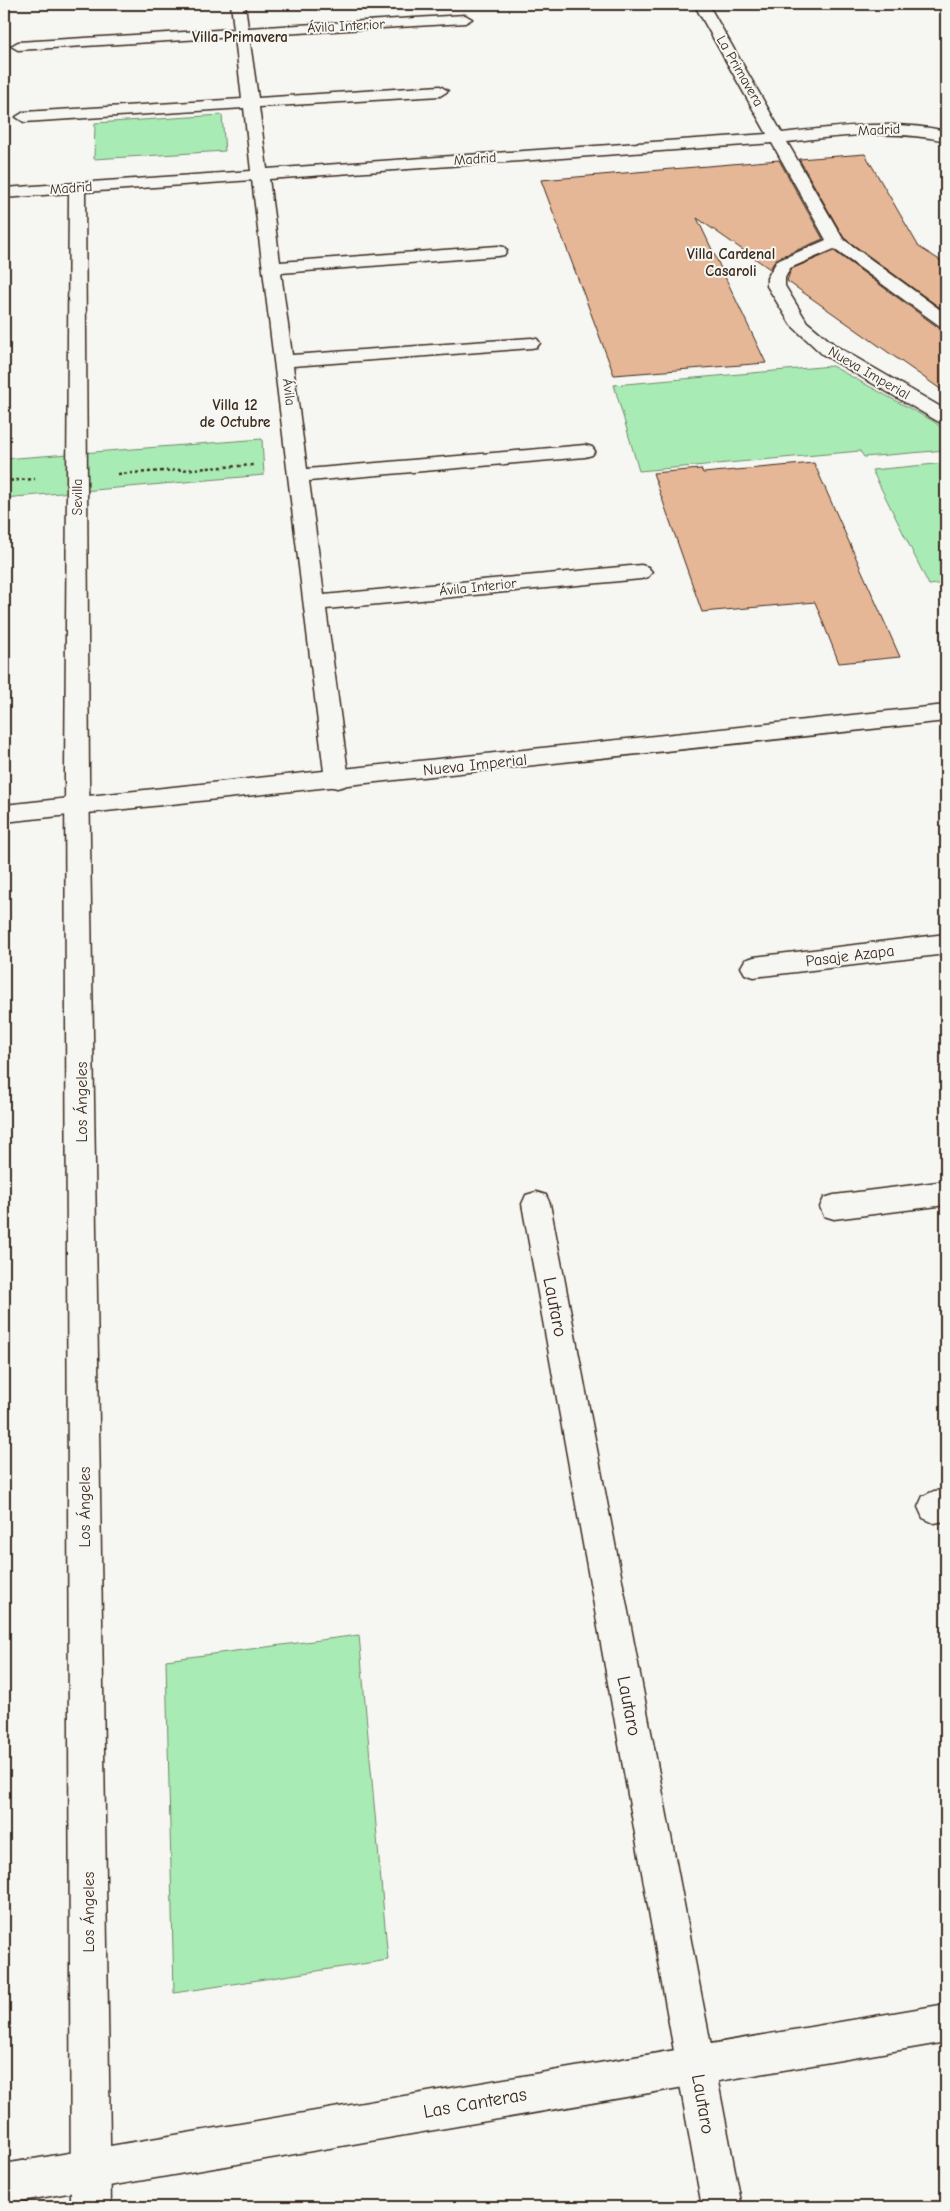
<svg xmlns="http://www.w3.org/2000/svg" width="950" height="2211" font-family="'Comic Neue',sans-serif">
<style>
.green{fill:#a9ebb5;stroke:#728a6a}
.building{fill:#e6b796;stroke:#3b2a1e}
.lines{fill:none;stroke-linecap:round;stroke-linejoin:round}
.street-casing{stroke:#3b2a1e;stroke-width:3}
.secondary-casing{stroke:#3b2a1e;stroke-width:3}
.path{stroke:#3b2a1e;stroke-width:2.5;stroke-dasharray:3 3;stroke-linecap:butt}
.street{fill:#f6f6f2;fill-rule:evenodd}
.secondary{fill:#f6f6f2;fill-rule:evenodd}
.labels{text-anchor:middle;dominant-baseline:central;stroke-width:4;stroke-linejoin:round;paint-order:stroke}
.far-street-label{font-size:14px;fill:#3b2a1e;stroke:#f6f6f2}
.far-neighbourhood-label{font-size:15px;font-weight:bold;fill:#3b2a1e;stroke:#f6f6f2}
.street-label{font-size:16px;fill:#3b2a1e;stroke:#f6f6f2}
.near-street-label{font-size:19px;fill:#3b2a1e;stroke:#f6f6f2}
</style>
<rect width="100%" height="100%" fill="#f6f6f2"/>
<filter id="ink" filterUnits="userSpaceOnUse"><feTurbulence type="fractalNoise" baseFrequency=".02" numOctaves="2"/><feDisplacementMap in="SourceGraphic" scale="10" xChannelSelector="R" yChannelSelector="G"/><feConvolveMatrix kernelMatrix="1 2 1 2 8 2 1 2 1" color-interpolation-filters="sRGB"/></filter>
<g filter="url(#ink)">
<g class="green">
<polygon points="222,115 225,151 94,159 95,123"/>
<polygon points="832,366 933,421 946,431 946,450 864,457 860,451 639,471 614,385"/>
<polygon points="262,439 264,475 4,498 4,459"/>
<polygon points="946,463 946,583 929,585 872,470"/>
<polygon points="359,1635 388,1960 174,1993 166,1660"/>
</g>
<g class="building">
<polygon points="865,154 919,247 946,264 946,312 844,238 799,159"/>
<polygon points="779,160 823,239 776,259 770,269 697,218 766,363 614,375 541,180"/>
<polygon points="834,251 939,328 946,329 946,393 787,281 791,269"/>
<polygon points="814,463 900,657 839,663 815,602 702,612 653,473 701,469 703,473"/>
</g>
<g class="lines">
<defs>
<g id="street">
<path d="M231 4H245L248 28 465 15 472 19 465 23 249 36 258 98 440 86 448 91 440 96 259 107 267 169 767 134 694 4H708L782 133C837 127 891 119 946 131V141C893 129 841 136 787 142L843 239 946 314V327L940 326 834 249 790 268 785 278V286L807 322 836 346 946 410V424L939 422 822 354 791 325 767 286V278L777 261 826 240 772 143 269 179 280 262 498 246 504 247 507 251 504 255 498 256 281 273 292 355 531 338 537 339 540 343 537 347 531 348 293 366 307 469 585 445 592 447 595 451 592 455 585 457 309 481 324 595 641 565 648 567 652 572 648 577 641 579 326 609 349 780 345 786 337 788 329 786 325 780 252 180 85 192 89 775 111 2207H71L65 775 69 193 4 198V188L251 171 244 108 24 122 16 117 24 112 242 99 235 37 18 50 11 46 18 42 234 29Z"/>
<polygon points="946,934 946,954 754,977 745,974 741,967 745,960 754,957"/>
<polygon points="946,1181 946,1205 834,1219 824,1216 820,1207 824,1198 834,1195"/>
<polygon points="536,1192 546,1195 550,1204 742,2207 702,2207 522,1204 526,1195"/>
<polygon points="946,1490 946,1521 934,1523 923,1518 918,1507 923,1496 934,1491"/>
</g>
<g id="secondary">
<polygon points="946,705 946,721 4,822 4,805"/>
<polygon points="946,2004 946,2042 4,2204 4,2164"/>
</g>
</defs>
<use href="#street" class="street-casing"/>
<use href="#secondary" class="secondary-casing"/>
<g class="path">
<polyline points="118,474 254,465"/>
<polyline points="4,481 35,479"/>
</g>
<use href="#street" class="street"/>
<use href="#secondary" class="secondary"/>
</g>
</g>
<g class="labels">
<g class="far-street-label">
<text transform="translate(346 26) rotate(-3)">Ávila Interior</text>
<text transform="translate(740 71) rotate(60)">La Primavera</text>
<text transform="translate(879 130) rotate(-3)">Madrid</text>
<text transform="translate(475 159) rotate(-4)">Madrid</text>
<text transform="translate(71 188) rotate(-4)">Madrid</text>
<text transform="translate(869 373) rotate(30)">Nueva Imperial</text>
<text transform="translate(289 392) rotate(83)">Ávila</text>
<text transform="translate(77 497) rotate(-90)">Sevilla</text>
<text transform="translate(478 587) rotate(-6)">Ávila Interior</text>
</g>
<g class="far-neighbourhood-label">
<text x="240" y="37">Villa Primavera</text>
<text x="731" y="254">Villa Cardenal<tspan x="731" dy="17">Casaroli</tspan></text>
<text x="235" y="405">Villa 12<tspan x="235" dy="17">de Octubre</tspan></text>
</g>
<g class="street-label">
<text transform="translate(475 765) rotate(-6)">Nueva Imperial</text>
<text transform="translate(850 956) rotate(-7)">Pasaje Azapa</text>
<text transform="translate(82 1102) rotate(-90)">Los Ángeles</text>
<text transform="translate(85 1507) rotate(-90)">Los Ángeles</text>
<text transform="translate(89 1912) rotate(-90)">Los Ángeles</text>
</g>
<g class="near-street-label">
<text transform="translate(555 1307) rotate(79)">Lautaro</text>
<text transform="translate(629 1706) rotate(79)">Lautaro</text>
<text transform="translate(475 2103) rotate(-10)">Las Canteras</text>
<text transform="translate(703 2104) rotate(80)">Lautaro</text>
</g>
</g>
<rect width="950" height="2211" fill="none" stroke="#f6f6f2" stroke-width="20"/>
<rect x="10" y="10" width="930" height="2191" fill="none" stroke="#3b2a1e" stroke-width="2" filter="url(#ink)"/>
</svg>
